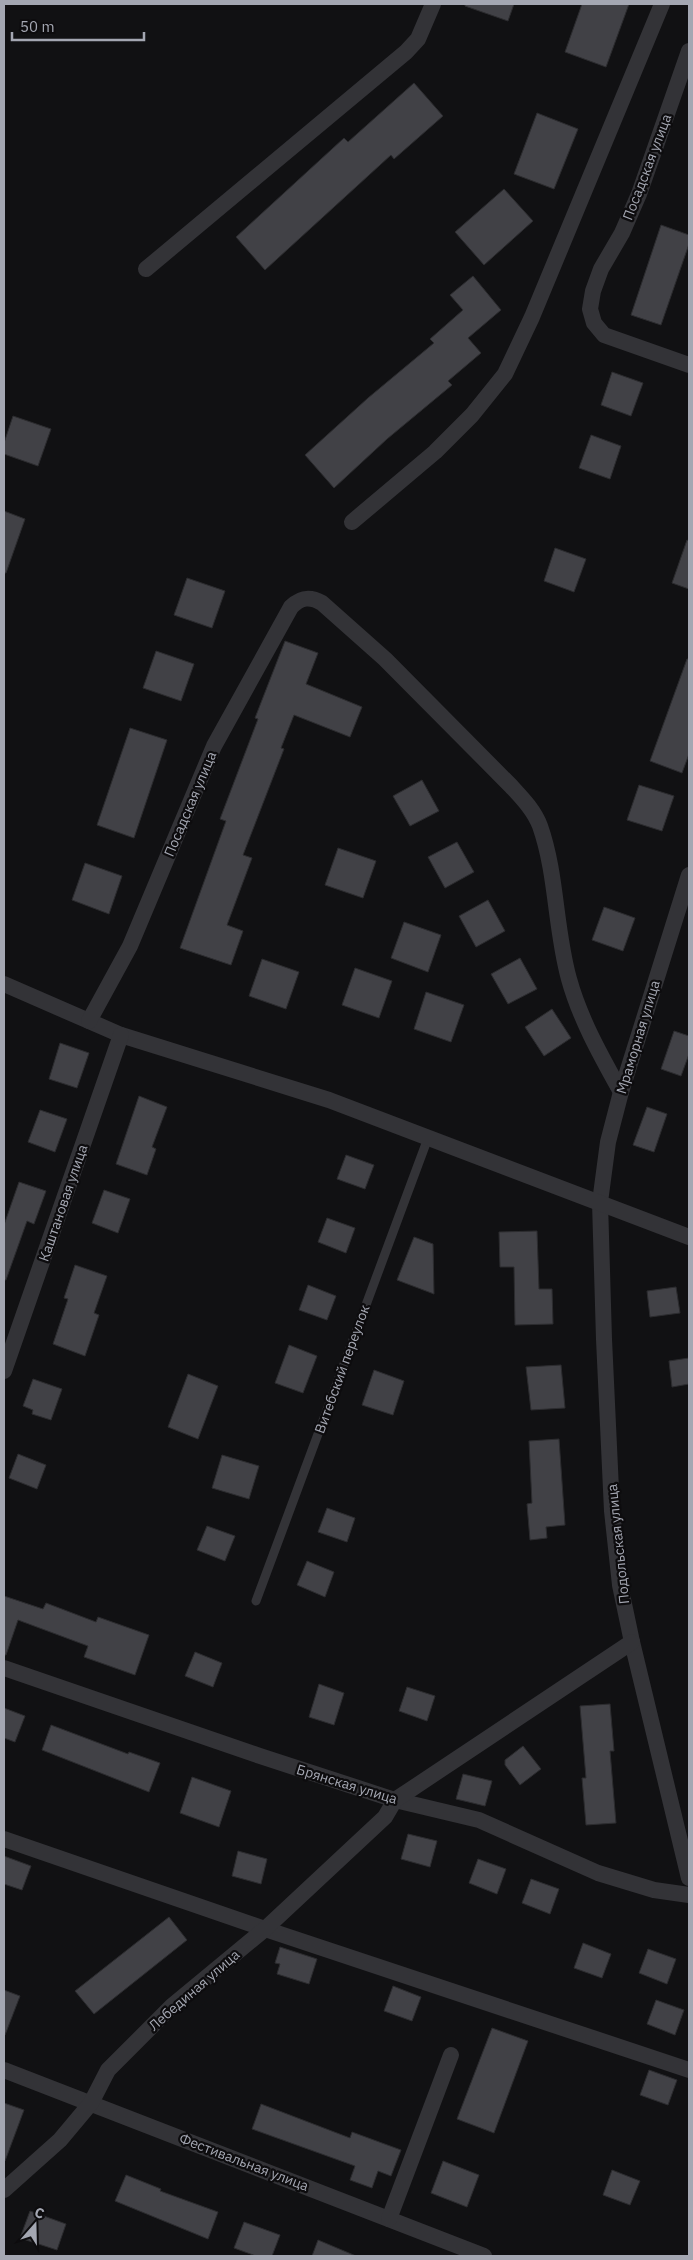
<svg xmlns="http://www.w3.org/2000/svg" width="693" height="2260" font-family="'IBM Plex Sans',sans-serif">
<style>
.building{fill:#414146;stroke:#2c2c2f}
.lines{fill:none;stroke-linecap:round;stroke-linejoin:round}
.lane{stroke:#333337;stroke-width:9}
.street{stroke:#333337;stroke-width:16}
.labels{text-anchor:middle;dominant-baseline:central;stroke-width:4.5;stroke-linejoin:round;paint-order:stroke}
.street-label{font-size:14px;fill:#a4a7b2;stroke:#0d0c0e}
</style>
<rect width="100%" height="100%" fill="#111113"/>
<g class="building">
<polygon points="465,4 514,4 508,21 465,6"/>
<polygon points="582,4 629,4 606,67 565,52"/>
<polygon points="414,83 443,116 394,159 391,155 265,270 236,237 344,138 348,142"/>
<polygon points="537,113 578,129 554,189 514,174"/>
<polygon points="504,189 533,221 484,265 455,232"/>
<polygon points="661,225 689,235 689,244 661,325 631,315"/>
<polygon points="473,276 501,310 468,338 481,353 448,381 452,385 387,439 334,488 305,455 368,398 434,343 430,339 463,310 450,295"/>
<polygon points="612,372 643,383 631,416 601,405"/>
<polygon points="13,416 51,429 38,466 4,454 4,443"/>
<polygon points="591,435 621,446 610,479 579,468"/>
<polygon points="4,511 25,519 6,573 4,573"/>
<polygon points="687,540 689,541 689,589 672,583"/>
<polygon points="555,548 586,559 574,592 544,581"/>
<polygon points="187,578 225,591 212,628 174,615"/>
<polygon points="285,641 318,653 306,684 362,707 350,737 294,715 281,748 284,749 243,855 252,858 227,925 243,931 231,965 180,948 226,821 220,819 258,719 255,718"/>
<polygon points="156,651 194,664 181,701 143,688"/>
<polygon points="687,659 689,659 689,754 682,773 650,761"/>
<polygon points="130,728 167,740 134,838 97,825"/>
<polygon points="422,780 439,811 410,826 393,796"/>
<polygon points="639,785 674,796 662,831 627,820"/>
<polygon points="457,842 474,872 445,888 428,857"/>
<polygon points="338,848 376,861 363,898 325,885"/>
<polygon points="85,863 122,876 109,914 72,900"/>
<polygon points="488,900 505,931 476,947 459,916"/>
<polygon points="604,907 635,918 623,951 592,940"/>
<polygon points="404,922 441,935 428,972 391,958"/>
<polygon points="520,958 537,989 508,1004 491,974"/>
<polygon points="262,959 299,972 286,1009 249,996"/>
<polygon points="355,968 392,981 379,1018 342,1005"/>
<polygon points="426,992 464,1005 451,1042 414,1029"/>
<polygon points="552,1009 571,1038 544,1056 525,1027"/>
<polygon points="674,1031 689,1036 689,1054 681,1076 661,1069"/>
<polygon points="60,1043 89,1053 77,1088 49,1079"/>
<polygon points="139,1096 167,1107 152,1147 156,1149 147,1175 116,1164"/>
<polygon points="647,1107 667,1114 654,1152 633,1145"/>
<polygon points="40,1110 67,1119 55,1152 28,1142"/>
<polygon points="346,1155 374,1165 365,1189 337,1179"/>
<polygon points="19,1182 46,1191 34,1224 27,1221 6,1280 4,1280 4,1225"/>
<polygon points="104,1190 130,1199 118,1233 92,1223"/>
<polygon points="327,1218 355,1228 346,1253 318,1242"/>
<polygon points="537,1231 539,1289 552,1289 553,1324 515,1325 514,1267 500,1267 499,1232"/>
<polygon points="414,1237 433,1244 434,1294 397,1280"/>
<polygon points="75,1265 107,1276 94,1313 99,1315 85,1356 53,1344 68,1299 64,1298"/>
<polygon points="308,1285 336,1296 327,1320 299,1310"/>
<polygon points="676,1287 680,1313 650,1317 647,1291"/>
<polygon points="289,1345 317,1356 303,1393 275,1383"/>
<polygon points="689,1358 689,1384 672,1387 669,1361"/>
<polygon points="561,1365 565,1408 531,1410 526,1367"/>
<polygon points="374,1370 404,1381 393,1415 362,1405"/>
<polygon points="188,1374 218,1386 198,1439 168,1427"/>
<polygon points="33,1379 62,1389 51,1420 32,1414 33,1410 23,1406"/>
<polygon points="559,1439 565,1525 546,1527 547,1538 530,1540 527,1504 532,1503 529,1441"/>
<polygon points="18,1454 46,1465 37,1489 9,1478"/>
<polygon points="222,1455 259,1466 249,1499 212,1488"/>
<polygon points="327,1508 355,1518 347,1542 318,1532"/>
<polygon points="207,1526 235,1536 225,1561 197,1550"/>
<polygon points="307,1561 334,1572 325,1597 297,1585"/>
<polygon points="4,1596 43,1609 46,1603 96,1622 98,1617 149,1635 135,1675 84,1657 88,1646 18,1620 6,1655 4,1655"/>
<polygon points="195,1652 222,1663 213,1687 185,1676"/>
<polygon points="319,1684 344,1693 334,1725 309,1717"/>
<polygon points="407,1687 435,1696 427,1721 399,1711"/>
<polygon points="610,1704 614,1751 610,1751 616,1823 586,1825 582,1778 586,1778 580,1706"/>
<polygon points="4,1708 25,1716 15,1742 4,1738"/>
<polygon points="51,1725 128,1754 129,1752 160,1763 149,1792 42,1750"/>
<polygon points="523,1746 541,1769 520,1785 505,1765 505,1760"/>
<polygon points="463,1774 492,1781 485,1806 456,1799"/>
<polygon points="192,1777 231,1791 219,1827 180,1813"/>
<polygon points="408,1834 437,1841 430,1867 401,1859"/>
<polygon points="238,1851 267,1859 261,1884 232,1876"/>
<polygon points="4,1856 31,1866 22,1890 4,1884"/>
<polygon points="478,1859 506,1869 497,1894 469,1883"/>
<polygon points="531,1879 559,1889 550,1914 522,1903"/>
<polygon points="169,1917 187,1940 94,2014 75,1991"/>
<polygon points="583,1943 611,1954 602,1978 574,1968"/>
<polygon points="280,1947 317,1959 309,1984 277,1974 280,1964 275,1963"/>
<polygon points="648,1949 676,1959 667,1984 639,1973"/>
<polygon points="393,1986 421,1997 412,2021 384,2011"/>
<polygon points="4,1990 20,1996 5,2035 4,2035"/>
<polygon points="656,2000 684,2010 675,2035 647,2024"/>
<polygon points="492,2028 528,2041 494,2133 457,2119"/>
<polygon points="649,2070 677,2080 668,2105 640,2095"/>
<polygon points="4,2103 24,2110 5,2161 4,2161"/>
<polygon points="261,2104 350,2138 352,2132 401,2150 391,2176 378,2171 372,2188 350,2180 355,2166 252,2129"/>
<polygon points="443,2161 479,2175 467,2207 431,2193"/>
<polygon points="612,2170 640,2181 630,2205 603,2195"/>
<polygon points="126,2175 161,2189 160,2191 218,2212 208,2239 115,2201"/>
<polygon points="30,2211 66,2224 57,2250 20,2238"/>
<polygon points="244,2222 280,2235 272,2256 256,2256 234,2248"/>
<polygon points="318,2240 356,2256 312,2256"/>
</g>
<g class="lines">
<polyline class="lane" points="256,1601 428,1138"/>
<g class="street">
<polyline points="689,51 639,194 622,233 601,269 593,291 590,309 594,323 604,335 689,365"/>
<polyline points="146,269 406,52 418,39 433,4"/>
<polyline points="352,522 435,452 472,415 505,374 532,317 662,4"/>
<polyline points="689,875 621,1092 608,1142 600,1202 604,1339 612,1511 620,1585 632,1642 689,1878"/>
<polyline points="4,984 121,1035 329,1100 689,1237"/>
<path d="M89 1021 130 946 214 746 291 607C301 597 310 596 322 603L385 659 511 786C522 798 534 810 540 826 557 874 555 929 569 979 580 1019 601 1056 621 1092"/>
<polyline points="4,1371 121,1035"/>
<polyline points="4,1668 260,1756 395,1800 479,1820 598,1873 654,1890 689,1895"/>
<polyline points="4,1839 265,1929 689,2070"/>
<polyline points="4,2070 484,2256"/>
<polyline points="4,2190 60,2140 91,2103 108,2070 172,2006 265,1929 385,1817 395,1800 632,1642"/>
<polyline points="389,2219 451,2055"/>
</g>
</g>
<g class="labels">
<g class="street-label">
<text transform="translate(647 167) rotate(-69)">Посадская улица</text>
<text transform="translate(190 804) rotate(-67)">Посадская улица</text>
<text transform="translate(638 1037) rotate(-73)">Мраморная улица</text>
<text transform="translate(63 1203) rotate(-71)">Каштановая улица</text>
<text transform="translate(342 1369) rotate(-70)">Витебский переулок</text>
<text transform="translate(618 1544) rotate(-96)">Подольская улица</text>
<text transform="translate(347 1784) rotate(17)">Брянская улица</text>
<text transform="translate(194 1990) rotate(-41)">Лебединая улица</text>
<text transform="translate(244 2162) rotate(21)">Фестивальная улица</text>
</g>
</g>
<rect width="693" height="2260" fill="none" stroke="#a4a7b2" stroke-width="10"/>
<g transform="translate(35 2225) rotate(20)" stroke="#0d0c0e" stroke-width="4" paint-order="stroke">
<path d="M0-4L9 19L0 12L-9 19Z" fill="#a4a7b2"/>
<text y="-8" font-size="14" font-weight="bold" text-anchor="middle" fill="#a4a7b2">С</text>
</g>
<path d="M12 32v8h132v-8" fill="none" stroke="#a4a7b2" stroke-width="2.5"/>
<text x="20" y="32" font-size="15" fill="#a4a7b2" stroke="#0d0c0e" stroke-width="4" paint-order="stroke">50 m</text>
</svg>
